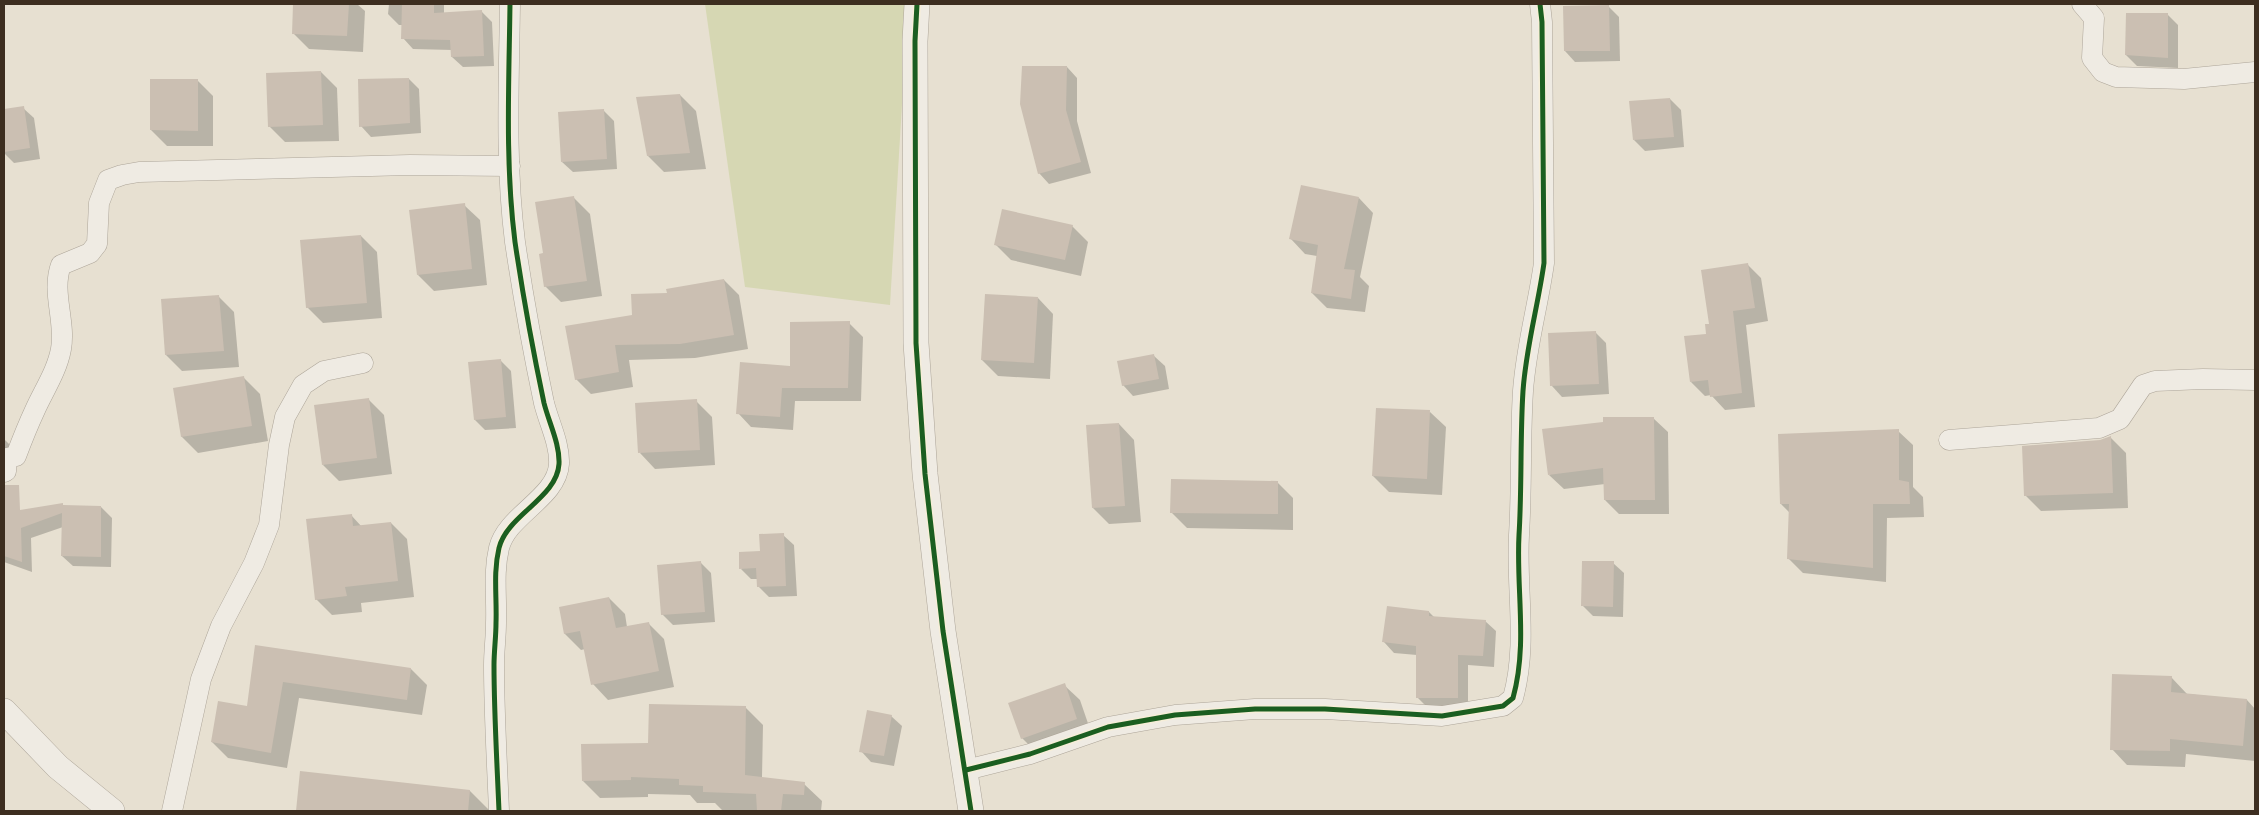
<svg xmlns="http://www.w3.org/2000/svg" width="2259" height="815" font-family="'Times New Roman',serif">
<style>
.green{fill:#d6d7b3}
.shadow{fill:#0003}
.building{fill:#cbbfb2}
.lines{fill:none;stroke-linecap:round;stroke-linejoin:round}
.minor-casing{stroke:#ada599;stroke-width:21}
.tertiary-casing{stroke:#ada599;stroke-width:26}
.minor{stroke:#efebe3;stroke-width:20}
.tertiary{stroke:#efebe3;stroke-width:25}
.cycleway-casing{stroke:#f7eed8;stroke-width:8}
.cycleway{stroke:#1b5e20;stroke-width:5}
</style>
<rect width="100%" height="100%" fill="#e7e0d1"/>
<polygon class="green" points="705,4 908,4 890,305 745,287"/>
<g class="shadow">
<polygon points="295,4 357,4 365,11 363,52 309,49 293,33"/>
<polygon points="389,4 444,4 444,13 482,12 492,22 494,66 463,67 452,57 452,50 413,49 403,38 403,25 399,25 388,14"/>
<polygon points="1609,7 1619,17 1620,61 1575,62 1565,51"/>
<polygon points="2167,14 2178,25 2178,68 2137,66 2126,55"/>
<polygon points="1067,67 1077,78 1077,121 1091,173 1049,184 1039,173"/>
<polygon points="321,72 337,88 339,141 285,142 269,126"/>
<polygon points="409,79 419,89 421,133 371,137 361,126"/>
<polygon points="197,80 213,96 213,146 167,146 151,130"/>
<polygon points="680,95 696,111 706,169 664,172 648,156"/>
<polygon points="1670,99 1681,110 1684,147 1645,151 1634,140"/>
<polygon points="23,108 34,118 40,159 14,163 4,153 4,110"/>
<polygon points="603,110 614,121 617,169 573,172 562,162"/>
<polygon points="574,198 590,214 602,296 561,302 545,286 545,254"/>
<polygon points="1359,198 1373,213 1360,277 1369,286 1365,312 1327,308 1312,293 1317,256 1305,254 1291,239"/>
<polygon points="464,205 480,220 487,285 434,291 418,275"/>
<polygon points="1072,226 1088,242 1081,276 1011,260 995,244"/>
<polygon points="361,236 377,252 382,318 323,323 307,307"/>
<polygon points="1747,264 1761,278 1768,321 1746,325 1755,407 1725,410 1711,395 1705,396 1691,382 1711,325"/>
<polygon points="724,280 739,295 748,349 695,358 629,360 633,387 591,394 576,379 633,316 668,294"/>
<polygon points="218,296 234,312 239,367 182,371 166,355"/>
<polygon points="1038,298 1053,314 1050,379 998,376 982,360"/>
<polygon points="849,323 863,337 861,401 795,401 793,430 751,427 738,413 791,367"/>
<polygon points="1595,332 1606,343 1609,394 1562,397 1552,386 1549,334"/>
<polygon points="1154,356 1165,366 1169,389 1133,396 1123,385"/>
<polygon points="500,360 511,371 516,428 485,430 475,420"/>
<polygon points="244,378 260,394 268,441 198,453 182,437 175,389"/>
<polygon points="368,399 384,415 392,474 339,481 323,465"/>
<polygon points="696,401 712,417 715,465 655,469 640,453"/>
<polygon points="1430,412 1446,427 1442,495 1389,492 1373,476"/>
<polygon points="1653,418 1668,432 1669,514 1619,514 1605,500 1605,484 1564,489 1549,475"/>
<polygon points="1119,424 1134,440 1141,522 1109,524 1093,508"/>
<polygon points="1898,431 1913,445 1913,487 1923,497 1924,517 1887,518 1886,582 1803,573 1788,558 1790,513 1781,504"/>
<polygon points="2110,437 2126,453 2128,508 2041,511 2025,495 2100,441"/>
<polygon points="4,439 15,450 4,469"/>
<polygon points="1277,482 1293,498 1293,530 1187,528 1171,512"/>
<polygon points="62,504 65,507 101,507 112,518 111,567 73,566 62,556 63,527 31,538 32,572 4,562 4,514"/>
<polygon points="351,515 362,527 391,523 407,539 414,597 361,603 362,612 332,615 316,599"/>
<polygon points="783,535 794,545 797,596 769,597 758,586 758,579 751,579 741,569"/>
<polygon points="701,563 711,573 715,622 673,625 662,614"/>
<polygon points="1613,563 1624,573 1623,617 1593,616 1583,606"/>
<polygon points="609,598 625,614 627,627 648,623 664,639 674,687 608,700 593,684 585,649 581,650 565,634 560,608"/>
<polygon points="1429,612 1434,617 1485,621 1496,631 1494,667 1468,665 1468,709 1428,708 1417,697 1417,655 1394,653 1384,642"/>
<polygon points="256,647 411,669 427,685 422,715 299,698 287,768 228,758 212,742 248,707"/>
<polygon points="2171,677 2187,694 2247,700 2255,709 2255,761 2186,754 2185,767 2127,765 2112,749"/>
<polygon points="1064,685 1080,700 1092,735 1038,754 1022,738"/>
<polygon points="746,708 763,725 762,778 804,784 822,801 821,811 722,810 715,803 697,803 690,795 648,794 648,797 600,798 583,781 649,744"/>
<polygon points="891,716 902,726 894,766 871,762 861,751"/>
<polygon points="301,772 470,791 490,811 297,811"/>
</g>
<g class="building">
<polygon points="293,4 349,4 347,36 292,34"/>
<polygon points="402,4 434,4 434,13 482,10 484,56 451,57 450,40 401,39"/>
<polygon points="1609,5 1610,51 1564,51 1563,6"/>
<polygon points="2126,13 2168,13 2168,58 2125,55"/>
<polygon points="1022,66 1067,66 1066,110 1081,162 1038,174 1020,104"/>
<polygon points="321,71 323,125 268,127 266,73"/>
<polygon points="409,78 410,123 359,127 358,79"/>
<polygon points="150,79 198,79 198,131 150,130"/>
<polygon points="680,94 690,153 647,156 636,97"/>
<polygon points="1670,98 1674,137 1633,140 1629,101"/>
<polygon points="24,106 30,148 4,152 4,109"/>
<polygon points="604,109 607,159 561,162 558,112"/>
<polygon points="1301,185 1359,197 1344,269 1355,270 1351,299 1311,293 1318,245 1289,239"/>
<polygon points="574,196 587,281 544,287 539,254 543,253 535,202"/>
<polygon points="465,203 472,269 417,275 409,210"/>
<polygon points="1002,209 1073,225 1065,260 994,245"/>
<polygon points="361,235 367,303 306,308 300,240"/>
<polygon points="1748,263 1755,308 1733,311 1742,393 1710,397 1708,380 1690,382 1684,336 1706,334 1705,324 1709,324 1701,270"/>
<polygon points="724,279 734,335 680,344 615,345 619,372 575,380 565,326 632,315 631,294 667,293 666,289"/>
<polygon points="985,294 1038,297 1034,363 981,360"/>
<polygon points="219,295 224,351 165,355 161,299"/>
<polygon points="850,321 848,388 782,388 780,417 736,414 740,362 790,366 790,322"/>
<polygon points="1596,331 1599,384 1550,386 1548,333"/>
<polygon points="1154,354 1159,379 1122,386 1117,361"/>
<polygon points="501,359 506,417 474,420 468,362"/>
<polygon points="244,376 252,426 181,437 173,388"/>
<polygon points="369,398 377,458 322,465 314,405"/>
<polygon points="697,399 700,450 638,453 635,403"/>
<polygon points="1376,408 1430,410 1427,479 1372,476"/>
<polygon points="1603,417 1654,417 1655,500 1604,500 1603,468 1548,475 1542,429 1603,422"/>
<polygon points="1119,423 1125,506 1092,508 1086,425"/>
<polygon points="1899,429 1899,480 1909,482 1910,504 1873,504 1873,568 1787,559 1789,504 1780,504 1778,434"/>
<polygon points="2111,436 2113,493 2024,496 2022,446 2100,440"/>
<polygon points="1171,479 1278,481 1278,514 1170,513"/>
<polygon points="4,485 19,485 20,510 63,503 63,505 101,506 101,557 61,556 62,513 21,528 22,562 4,556"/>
<polygon points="352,514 353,526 391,522 398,581 345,587 347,596 315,600 306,519"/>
<polygon points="784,533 786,586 757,587 756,568 739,569 739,552 760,551 759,534"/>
<polygon points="701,561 705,612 661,615 657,565"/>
<polygon points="1582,561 1614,561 1613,607 1581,606"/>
<polygon points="609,597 616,628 649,622 659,671 591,685 580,631 564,634 559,607"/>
<polygon points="1387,606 1429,611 1429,616 1486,620 1483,656 1458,655 1458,698 1416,698 1416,646 1382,642"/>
<polygon points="255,645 411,668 407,700 283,682 271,753 211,742 218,701 247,706"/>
<polygon points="2112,674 2172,676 2171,692 2247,699 2243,746 2170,739 2170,751 2110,750"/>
<polygon points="1065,683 1077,719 1021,739 1008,703"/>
<polygon points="649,704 746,706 745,775 805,782 804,795 783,794 781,811 757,811 756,794 703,792 703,786 679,785 679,779 631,777 631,780 582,781 581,744 648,743"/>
<polygon points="867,710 892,715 884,756 859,752"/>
<polygon points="300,771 470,790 468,811 296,811"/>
</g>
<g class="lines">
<defs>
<g id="minor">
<polyline points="2082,4 2094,18 2092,58 2103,72 2116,77 2184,79 2255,72"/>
<polyline points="1949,440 2099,428 2120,419 2143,385 2155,381 2203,379 2255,380"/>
<path d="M4 472 6 471 7 458 16 456C22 440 28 425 35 410 44 390 57 371 61 349 66 321 51 292 61 265L90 253 97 244 99 203 108 180 122 175 139 172 410 165 510 166"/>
<path d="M966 770 1030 754 1108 727 1175 715 1255 709H1325L1442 716 1503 706 1513 698C1528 644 1516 590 1519 535 1522 487 1520 438 1523 391 1526 347 1538 306 1544 263L1542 22 1540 4"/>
<polyline points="172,811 201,679 221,626 254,563 269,525 279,445 285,417 303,385 324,371 363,363"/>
<path d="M499 811C497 762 494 713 494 665 494 651 496 637 496 623 497 597 493 573 499 548 507 515 557 498 559 464 560 444 549 423 544 403 533 351 523 296 515 242 505 163 509 83 510 4"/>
</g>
<g id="tertiary">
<polyline points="917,4 915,41 916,343 925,474 943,631 971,811"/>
<polyline points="4,711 58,767 112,811"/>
</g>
</defs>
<use href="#minor" class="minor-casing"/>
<use href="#tertiary" class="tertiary-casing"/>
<use href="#minor" class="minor"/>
<use href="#tertiary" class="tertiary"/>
<defs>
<g id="cycleway">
<polyline points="917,4 915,41 916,343 925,474 943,631 971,811"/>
<path d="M966 770 1030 754 1108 727 1175 715 1255 709H1325L1442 716 1503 706 1513 698C1528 644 1516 590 1519 535 1522 487 1520 438 1523 391 1526 347 1538 306 1544 263L1542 22 1540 4"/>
<path d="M499 811C497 762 494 713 494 665 494 651 496 637 496 623 497 597 493 573 499 548 507 515 557 498 559 464 560 444 549 423 544 403 533 351 523 296 515 242 505 163 509 83 510 4"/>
</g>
</defs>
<use href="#cycleway" class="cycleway-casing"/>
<use href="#cycleway" class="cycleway"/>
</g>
<rect width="2259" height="815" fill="none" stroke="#3d2e20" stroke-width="10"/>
</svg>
